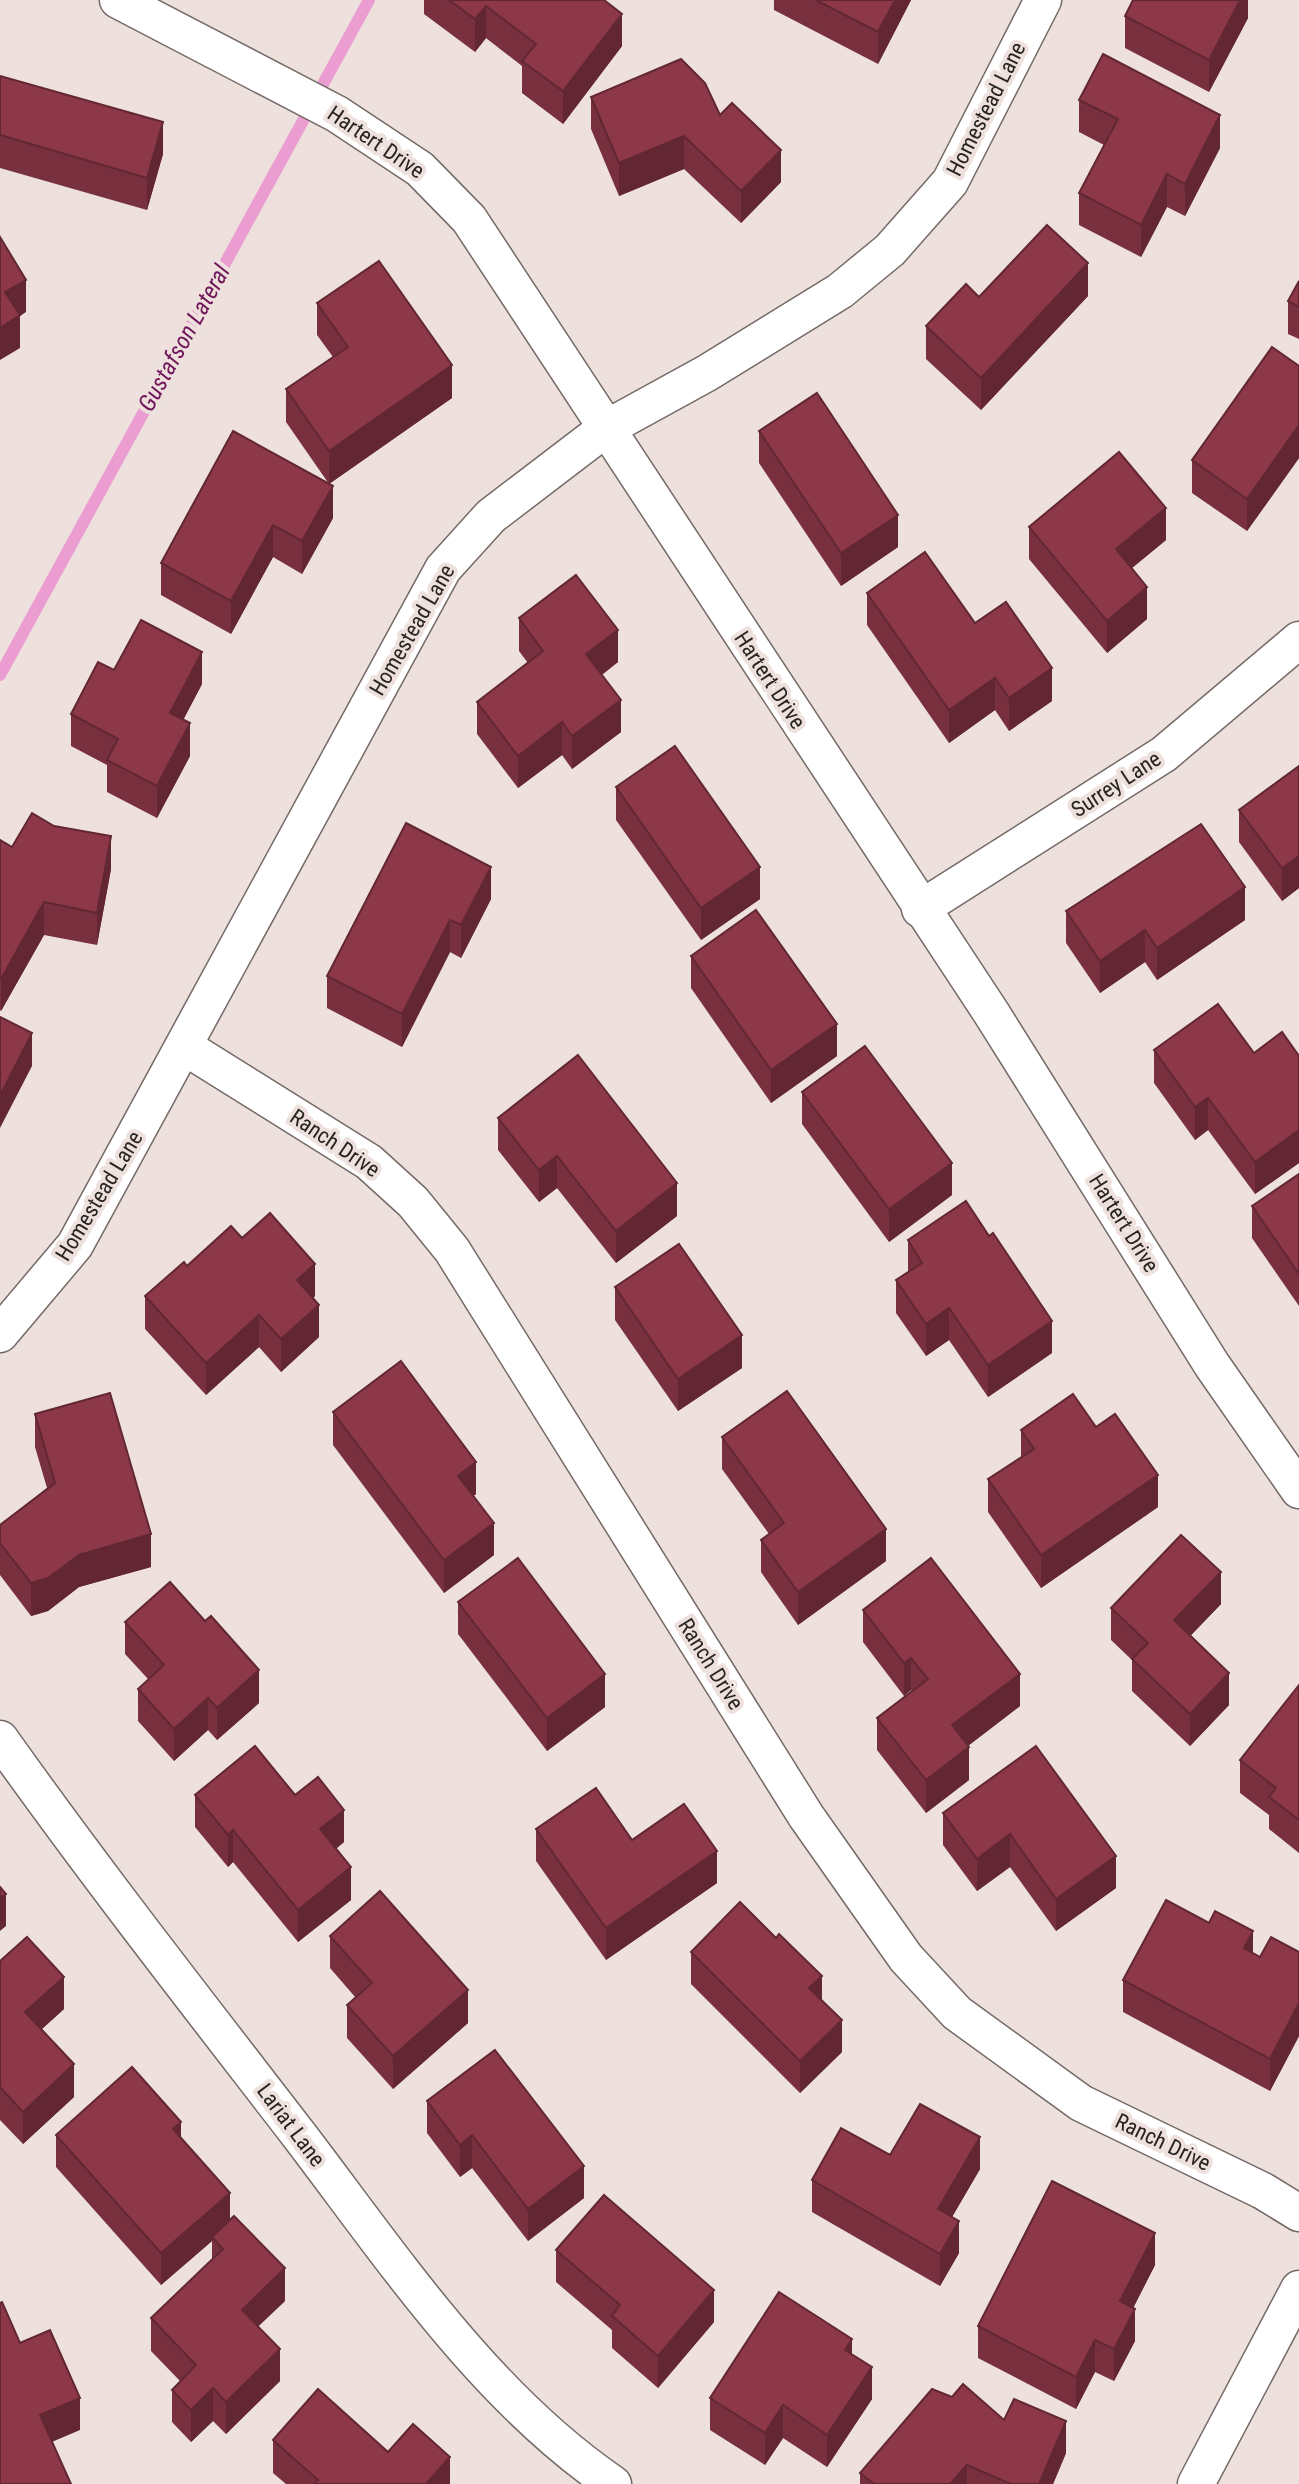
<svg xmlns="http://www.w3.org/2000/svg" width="1299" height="2484" font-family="'Roboto Condensed',sans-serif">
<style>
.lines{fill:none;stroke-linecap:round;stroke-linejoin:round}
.stream{stroke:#eb9dd2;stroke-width:12}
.street-casing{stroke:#746965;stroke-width:39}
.street{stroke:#fff;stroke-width:36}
.wall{fill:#78303f}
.shaded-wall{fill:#622733}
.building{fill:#8c3849;stroke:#622733;stroke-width:2}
.labels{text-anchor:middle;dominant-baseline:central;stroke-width:8;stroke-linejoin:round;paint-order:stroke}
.street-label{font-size:22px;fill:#282422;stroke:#eee1dd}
.water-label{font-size:24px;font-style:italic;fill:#70165b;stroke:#eee1dd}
</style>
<rect width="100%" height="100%" fill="#eee1dd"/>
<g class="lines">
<polyline class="stream" points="0,675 369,0"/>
<defs>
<g id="street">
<polyline points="118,0 337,114 420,169 469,219 992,1014 1212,1365 1299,1490"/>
<polyline points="920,909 1164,754 1299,640"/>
<polyline points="185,1047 369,1162 413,1202 452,1250 806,1816 906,1958 957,2013 1081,2103 1263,2191 1299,2213"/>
<polyline points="0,1334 75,1245 443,569 491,516 605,429 707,373 840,291 890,250 950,182 1043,0"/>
<path d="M0 1739C96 1874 198 2004 299 2135 392 2257 484 2396 613 2484"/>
<polyline points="1196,2484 1299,2289"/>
</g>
</defs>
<use href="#street" class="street-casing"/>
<use href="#street" class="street"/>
</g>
<g class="wall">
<polygon points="424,0 604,0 622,46 563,124 522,93 522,66 486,38 475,52 424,14"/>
<polygon points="774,0 911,0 878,64 774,10"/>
<polygon points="1248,0 1248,18 1209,92 1125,48 1125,16"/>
<polygon points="0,76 163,154 147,210 0,168"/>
<polygon points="591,97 720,115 781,182 741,223 684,169 619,196 591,129"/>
<polygon points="1079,100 1220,148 1185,216 1167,207 1141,257 1079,225 1079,193 1104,145 1079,132"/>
<polygon points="1299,281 1299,339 1288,334 1288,301"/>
<polygon points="1088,296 981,410 926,359 926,326 979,297"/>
<polygon points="317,303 452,398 329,484 286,422 286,389 333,357 317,335"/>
<polygon points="1299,366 1299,458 1247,531 1192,493 1192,460"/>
<polygon points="233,431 333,518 302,574 273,557 231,634 161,595 161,563"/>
<polygon points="759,431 898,547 841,586 759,463"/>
<polygon points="1029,527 1166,540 1132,568 1147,619 1107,653 1029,559"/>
<polygon points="867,593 1052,701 1009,731 995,710 949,743 867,625"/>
<polygon points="519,618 618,662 602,675 621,732 572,769 562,755 518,788 477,734 477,702 528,663 519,651"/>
<polygon points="114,670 202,684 183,720 190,756 157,818 107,792 107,765 71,746 71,714"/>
<polygon points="1299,766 1299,888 1282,901 1239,842 1239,810"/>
<polygon points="616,787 760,899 701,940 616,820"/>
<polygon points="0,840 12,847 111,869 97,945 44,935 1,1011 0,1010"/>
<polygon points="491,899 461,958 450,952 402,1047 327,1008 327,976"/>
<polygon points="1066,911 1245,920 1157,980 1145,962 1100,993 1066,943"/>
<polygon points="691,956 837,1056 771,1103 691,988"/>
<polygon points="1154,1050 1254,1053 1299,1056 1299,1163 1255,1194 1208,1130 1195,1140 1154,1083"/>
<polygon points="802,1092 952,1195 889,1242 802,1124"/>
<polygon points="498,1118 677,1216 616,1263 557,1188 539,1202 498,1150"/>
<polygon points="1299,1174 1299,1306 1252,1238 1252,1206"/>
<polygon points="242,1238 315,1296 313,1298 319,1337 281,1372 259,1347 206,1395 145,1329 145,1296 187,1266"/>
<polygon points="908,1240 1052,1353 988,1397 949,1340 926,1356 896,1313 896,1280 908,1273"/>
<polygon points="615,1287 742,1368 678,1411 615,1320"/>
<polygon points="333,1412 476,1494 473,1496 494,1555 444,1593 333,1445"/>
<polygon points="35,1414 151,1567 79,1587 48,1611 31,1616 0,1575 0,1525 47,1488 35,1447"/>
<polygon points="1096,1427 1158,1507 1041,1588 988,1512 988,1479 1021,1457 1021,1430"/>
<polygon points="722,1437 886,1561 798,1625 761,1572 761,1540 769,1534 722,1469"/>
<polygon points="458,1602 605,1707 547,1751 458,1634"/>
<polygon points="1221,1604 1190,1636 1229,1705 1190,1746 1132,1691 1132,1660 1111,1640 1111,1608"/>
<polygon points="863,1610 1020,1706 968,1746 969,1780 926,1813 877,1750 877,1718 912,1691 911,1690 904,1696 863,1642"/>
<polygon points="125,1622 259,1703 217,1740 208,1730 174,1761 138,1721 138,1689 148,1679 125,1654"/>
<polygon points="1299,1685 1299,1853 1269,1829 1269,1815 1240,1793 1240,1760"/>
<polygon points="1036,1746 1116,1888 1056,1931 1010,1867 977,1891 943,1845 943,1813"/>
<polygon points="195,1795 295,1795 344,1842 336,1849 351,1900 298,1942 233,1862 228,1867 195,1827"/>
<polygon points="536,1829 632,1840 717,1883 606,1960 536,1861"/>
<polygon points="330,1936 468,2023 393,2089 347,2038 347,2005 356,1998 330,1968"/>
<polygon points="691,1952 822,2000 842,2052 800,2093 691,1984"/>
<polygon points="1299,1952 1299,2036 1270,2091 1123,2012 1123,1980 1253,1953 1260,1957"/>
<polygon points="0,1961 64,2009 42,2029 74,2097 23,2144 0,2120"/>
<polygon points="427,2101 584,2198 528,2241 472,2168 460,2177 427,2133"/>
<polygon points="56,2135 181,2138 230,2220 285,2301 258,2326 280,2381 226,2434 213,2421 191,2442 172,2422 172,2390 180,2381 151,2351 151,2318 212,2259 212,2241 161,2285 56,2167"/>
<polygon points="890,2155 980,2169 952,2217 959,2253 940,2286 812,2212 812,2180"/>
<polygon points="556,2250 714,2322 658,2388 612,2348 612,2330 556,2282"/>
<polygon points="1155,2265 1133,2308 1135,2341 1114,2381 1095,2372 1076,2409 978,2358 978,2326"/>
<polygon points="852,2354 872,2399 827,2467 783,2438 765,2465 710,2430 710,2398"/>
<polygon points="1004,2420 1066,2453 1053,2484 860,2484 860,2473"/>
<polygon points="273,2440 388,2452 450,2484 286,2484 273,2473"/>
</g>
<g class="shaded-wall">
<polygon points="895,0 911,0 878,64 878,32"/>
<polygon points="1240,0 1248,0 1248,18 1209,92 1209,60"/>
<polygon points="486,6 486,38 475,52 475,19"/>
<polygon points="622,14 622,46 563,124 563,91"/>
<polygon points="1220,115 1220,148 1185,216 1185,184"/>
<polygon points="163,122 163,154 147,210 147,178"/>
<polygon points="684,136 684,169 619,196 619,163"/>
<polygon points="781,150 781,182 741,223 741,191"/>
<polygon points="1167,174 1167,207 1141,257 1141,225"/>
<polygon points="1088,263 1088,296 981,410 981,378"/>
<polygon points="26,280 26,312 20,316 20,348 0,360 0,328 5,292"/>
<polygon points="452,365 452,398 329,484 329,451"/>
<polygon points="1299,425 1299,458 1247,531 1247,499"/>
<polygon points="333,486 333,518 302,574 302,541"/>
<polygon points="1166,508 1166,540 1116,581 1116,549"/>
<polygon points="898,515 898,547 841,586 841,553"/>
<polygon points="273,525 273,557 231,634 231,601"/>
<polygon points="1147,587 1147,619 1107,653 1107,621"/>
<polygon points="618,630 618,662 586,686 586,654"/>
<polygon points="202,652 202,684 170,745 170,713"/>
<polygon points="1052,668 1052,701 1009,731 1009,698"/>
<polygon points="995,678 995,710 949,743 949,710"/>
<polygon points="621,700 621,732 572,769 572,736"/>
<polygon points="562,722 562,755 518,788 518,756"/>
<polygon points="190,723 190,756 157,818 157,786"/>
<polygon points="111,836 111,869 97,945 97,913"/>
<polygon points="1299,856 1299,888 1282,901 1282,868"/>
<polygon points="491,867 491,899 461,958 461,925"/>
<polygon points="760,867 760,899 701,940 701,908"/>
<polygon points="1245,887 1245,920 1157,980 1157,948"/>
<polygon points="44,902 44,935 1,1011 1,979"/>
<polygon points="450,920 450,952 402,1047 402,1014"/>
<polygon points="1145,930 1145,962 1100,993 1100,961"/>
<polygon points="837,1024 837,1056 771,1103 771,1070"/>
<polygon points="32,1033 32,1066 0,1128 0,1096"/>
<polygon points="1208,1098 1208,1130 1195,1140 1195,1107"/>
<polygon points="1299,1130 1299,1163 1255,1194 1255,1162"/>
<polygon points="557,1156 557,1188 539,1202 539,1170"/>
<polygon points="952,1163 952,1195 889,1242 889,1209"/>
<polygon points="677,1183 677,1216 616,1263 616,1231"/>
<polygon points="315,1264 315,1296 297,1312 297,1280"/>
<polygon points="319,1305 319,1337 281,1372 281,1339"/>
<polygon points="949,1308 949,1340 926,1356 926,1324"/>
<polygon points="259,1315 259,1347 206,1395 206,1363"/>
<polygon points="1052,1321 1052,1353 988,1397 988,1365"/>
<polygon points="742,1335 742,1368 678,1411 678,1379"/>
<polygon points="476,1462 476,1494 458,1508 458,1476"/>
<polygon points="1158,1475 1158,1507 1041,1588 1041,1555"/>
<polygon points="494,1523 494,1555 444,1593 444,1560"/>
<polygon points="886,1529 886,1561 798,1625 798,1592"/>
<polygon points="151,1534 151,1567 79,1587 48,1611 31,1616 31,1583 79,1555"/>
<polygon points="1221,1572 1221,1604 1174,1653 1174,1620"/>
<polygon points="911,1658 911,1690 904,1696 904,1663"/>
<polygon points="259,1670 259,1703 217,1740 217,1708"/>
<polygon points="1229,1673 1229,1705 1190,1746 1190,1714"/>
<polygon points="605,1674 605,1707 547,1751 547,1718"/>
<polygon points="1020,1674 1020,1706 952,1758 952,1725"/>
<polygon points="208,1698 208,1730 174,1761 174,1729"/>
<polygon points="969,1747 969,1780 926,1813 926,1780"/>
<polygon points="344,1810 344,1842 320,1861 320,1829"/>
<polygon points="233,1830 233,1862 228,1867 228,1835"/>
<polygon points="1010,1834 1010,1867 977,1891 977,1859"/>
<polygon points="717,1851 717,1883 606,1960 606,1928"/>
<polygon points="1116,1856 1116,1888 1056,1931 1056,1899"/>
<polygon points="351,1867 351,1900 298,1942 298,1910"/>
<polygon points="6,1894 6,1926 0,1931 0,1898"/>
<polygon points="1253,1931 1253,1963 1244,1948"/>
<polygon points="822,1976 822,2008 809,1988"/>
<polygon points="64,1977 64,2009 25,2044 25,2012"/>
<polygon points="468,1990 468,2023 393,2089 393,2056"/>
<polygon points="1299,2003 1299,2036 1270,2091 1270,2059"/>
<polygon points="842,2020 842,2052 800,2093 800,2061"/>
<polygon points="74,2064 74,2097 23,2144 23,2112"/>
<polygon points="181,2122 181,2154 173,2129"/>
<polygon points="472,2135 472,2168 460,2177 460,2145"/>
<polygon points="980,2137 980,2169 938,2241 938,2209"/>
<polygon points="584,2166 584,2198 528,2241 528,2209"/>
<polygon points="230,2193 230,2225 212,2237 212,2241 161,2285 161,2253"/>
<polygon points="959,2221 959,2253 940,2286 940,2254"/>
<polygon points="1155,2233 1155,2265 1120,2334 1120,2301"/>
<polygon points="285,2268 285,2301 242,2342 242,2310"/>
<polygon points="714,2290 714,2322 658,2388 658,2356"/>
<polygon points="1135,2309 1135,2341 1114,2381 1114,2349"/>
<polygon points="852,2339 852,2371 845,2350"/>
<polygon points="1095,2340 1095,2372 1076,2409 1076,2377"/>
<polygon points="280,2349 280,2381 226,2434 226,2402"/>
<polygon points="872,2367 872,2399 827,2467 827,2435"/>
<polygon points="213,2388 213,2421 191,2442 191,2410"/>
<polygon points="80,2398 80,2430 40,2447 40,2415"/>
<polygon points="783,2405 783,2438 765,2465 765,2433"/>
<polygon points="1066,2421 1066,2453 1053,2484 1039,2484"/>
<polygon points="450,2457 450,2484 426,2484"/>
<polygon points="967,2465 967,2484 950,2484"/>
</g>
<g class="building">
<polygon points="449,0 604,0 622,14 563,91 522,61 536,44 486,6 475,19"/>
<polygon points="816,0 895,0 878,32"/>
<polygon points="1133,0 1240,0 1209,60 1125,16"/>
<polygon points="1103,54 1220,115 1185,184 1167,174 1141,225 1079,193 1118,119 1079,100"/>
<polygon points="681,59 705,83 720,115 732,103 781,150 741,191 684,136 619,163 591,97"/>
<polygon points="0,76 163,122 147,178 0,135"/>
<polygon points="1047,225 1088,263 981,378 926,326 966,284 979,297"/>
<polygon points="0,237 26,280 5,292 20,315 0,328"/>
<polygon points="379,261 452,365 329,451 286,389 348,347 317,303"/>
<polygon points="1299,281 1299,307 1288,301"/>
<polygon points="1272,347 1299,366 1299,425 1247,499 1192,460"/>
<polygon points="817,393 898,515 841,553 759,431"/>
<polygon points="233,431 333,486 302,541 273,525 231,601 161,563"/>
<polygon points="1119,452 1166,508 1116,549 1147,587 1107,621 1029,527"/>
<polygon points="925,552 975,623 1006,602 1052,668 1009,698 995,678 949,710 867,593"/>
<polygon points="576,575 618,630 586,654 621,700 572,736 562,722 518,756 477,702 543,651 519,618"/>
<polygon points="141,620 202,652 170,713 190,723 157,786 107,760 118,739 71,714 98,662 114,670"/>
<polygon points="675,746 760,867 701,908 616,787"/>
<polygon points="1299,766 1299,856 1282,868 1239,810"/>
<polygon points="32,813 54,826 111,836 97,913 44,902 1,979 0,978 0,840 12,847"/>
<polygon points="406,823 491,867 461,925 450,920 402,1014 327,976"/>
<polygon points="1201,824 1245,887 1157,948 1145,930 1100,961 1066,911"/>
<polygon points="756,910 837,1024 771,1070 691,956"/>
<polygon points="1218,1004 1254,1053 1282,1032 1299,1056 1299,1130 1255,1162 1208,1098 1195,1107 1154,1050"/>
<polygon points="0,1017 32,1033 0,1096"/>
<polygon points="865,1046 952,1163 889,1209 802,1092"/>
<polygon points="578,1055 677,1183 616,1231 557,1156 539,1170 498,1118"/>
<polygon points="1299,1174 1299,1274 1252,1206"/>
<polygon points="966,1201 989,1236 993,1233 1052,1321 988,1365 949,1308 926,1324 896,1280 922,1263 908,1240"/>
<polygon points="270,1213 315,1264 297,1280 319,1305 281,1339 259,1315 206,1363 145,1296 184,1262 187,1266 231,1226 242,1238"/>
<polygon points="679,1244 742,1335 678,1379 615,1287"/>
<polygon points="401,1361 476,1462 458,1476 494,1523 444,1560 333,1412"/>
<polygon points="787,1391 886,1529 798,1592 761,1540 784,1523 722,1437"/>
<polygon points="110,1393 151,1534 79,1555 48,1578 31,1583 0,1543 0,1525 55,1483 35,1414"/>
<polygon points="1073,1394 1096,1427 1115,1414 1158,1475 1041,1555 988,1479 1034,1449 1021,1430"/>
<polygon points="1181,1535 1221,1572 1174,1620 1229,1673 1190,1714 1132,1659 1148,1643 1111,1608"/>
<polygon points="518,1558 605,1674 547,1718 458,1602"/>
<polygon points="931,1558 1020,1674 952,1725 969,1747 926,1780 877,1718 928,1679 911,1658 904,1663 863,1610"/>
<polygon points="170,1582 205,1621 211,1616 259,1670 217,1708 208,1698 174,1729 138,1689 164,1665 125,1622"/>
<polygon points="1299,1685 1299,1820 1269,1797 1276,1788 1240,1760"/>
<polygon points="255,1746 295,1795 318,1777 344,1810 320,1829 351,1867 298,1910 233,1830 228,1835 195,1795"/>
<polygon points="1036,1746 1116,1856 1056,1899 1010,1834 977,1859 943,1813"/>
<polygon points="596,1788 632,1840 684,1804 717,1851 606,1928 536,1829"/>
<polygon points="0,1887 6,1894 0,1898"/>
<polygon points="380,1891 468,1990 393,2056 347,2005 372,1983 330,1936"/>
<polygon points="1166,1900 1209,1923 1215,1911 1253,1931 1244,1948 1260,1957 1271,1937 1299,1952 1299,2003 1270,2059 1123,1980"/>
<polygon points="740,1902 776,1938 779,1934 822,1976 809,1988 842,2020 800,2061 691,1952"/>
<polygon points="27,1937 64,1977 25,2012 74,2064 23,2112 0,2087 0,1961"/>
<polygon points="495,2050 584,2166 528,2209 472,2135 460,2145 427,2101"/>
<polygon points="132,2067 181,2122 173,2129 230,2193 161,2253 56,2135"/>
<polygon points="920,2104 980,2137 938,2209 959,2221 940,2254 812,2180 841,2128 890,2155"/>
<polygon points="1052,2181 1155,2233 1120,2301 1135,2309 1114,2349 1095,2340 1076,2377 978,2326"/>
<polygon points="604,2195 714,2290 658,2356 612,2316 620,2305 556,2250"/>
<polygon points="234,2216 285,2268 242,2310 280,2349 226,2402 213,2388 191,2410 172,2390 196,2365 151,2318 223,2249 212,2237"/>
<polygon points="779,2292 852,2339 845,2350 872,2367 827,2435 783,2405 765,2433 710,2398"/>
<polygon points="2,2302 20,2343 50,2330 80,2398 40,2415 71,2484 0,2484 0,2303"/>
<polygon points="963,2384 1004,2420 1014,2399 1066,2421 1039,2484 1011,2484 967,2465 950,2484 874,2484 860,2473 932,2389 952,2397"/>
<polygon points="318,2389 388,2452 413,2424 450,2457 426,2484 314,2484 318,2480 273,2440"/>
</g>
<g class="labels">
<g class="street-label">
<text transform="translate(986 109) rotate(-63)">Homestead Lane</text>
<text transform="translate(376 142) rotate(34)">Hartert Drive</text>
<text transform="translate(412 630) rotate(-60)">Homestead Lane</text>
<text transform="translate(770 680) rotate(57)">Hartert Drive</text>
<text transform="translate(1116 784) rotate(-33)">Surrey Lane</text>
<text transform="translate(335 1143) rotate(34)">Ranch Drive</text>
<text transform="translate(99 1196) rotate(-59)">Homestead Lane</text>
<text transform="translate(1124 1223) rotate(58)">Hartert Drive</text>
<text transform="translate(711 1664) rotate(58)">Ranch Drive</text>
<text transform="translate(291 2125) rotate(53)">Lariat Lane</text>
<text transform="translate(1163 2142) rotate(26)">Ranch Drive</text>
</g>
<g class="water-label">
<text transform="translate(184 338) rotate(-61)">Gustafson Lateral</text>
</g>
</g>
</svg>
